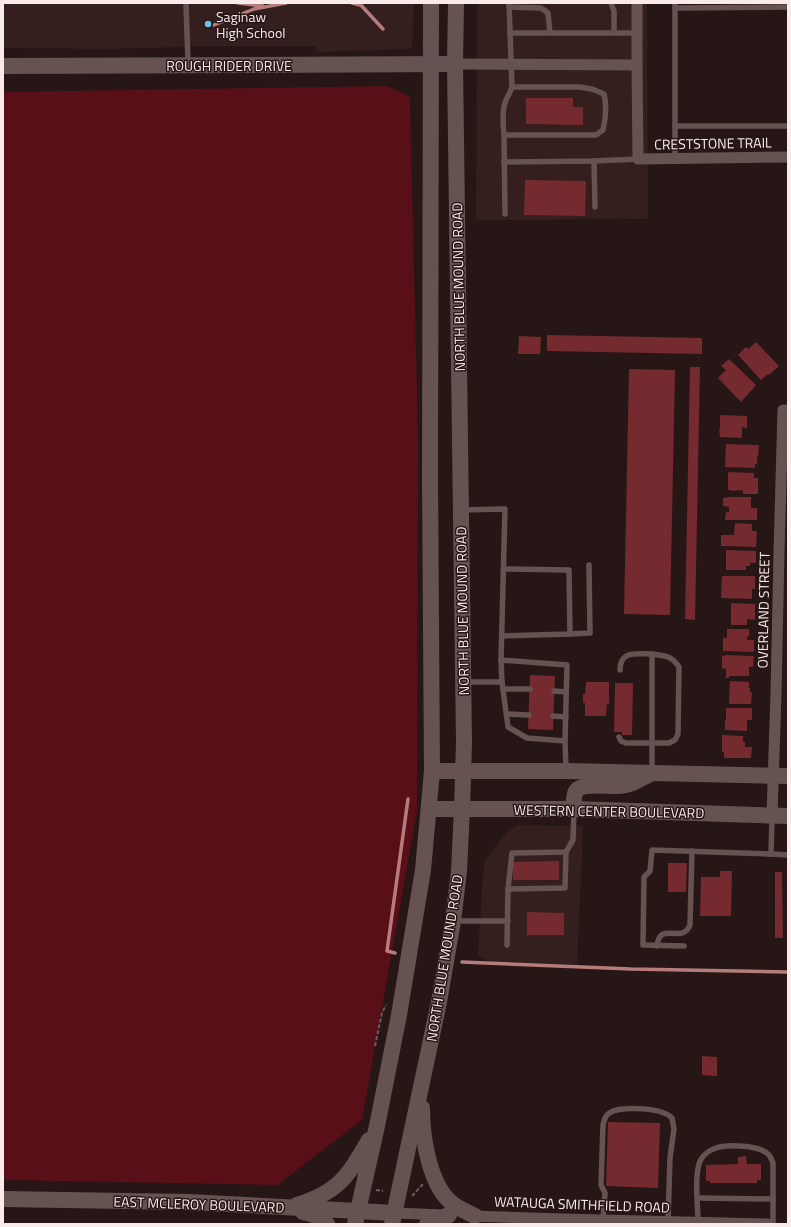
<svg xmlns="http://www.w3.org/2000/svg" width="791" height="1227" font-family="'Titillium Web',sans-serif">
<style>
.built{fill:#351e1e}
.green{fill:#580f17}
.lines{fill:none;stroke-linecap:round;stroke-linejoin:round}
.stream{stroke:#b67c7c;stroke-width:3.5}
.building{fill:#742a2e}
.path{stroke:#6d5d5d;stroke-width:2;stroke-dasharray:4 2;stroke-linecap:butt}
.lane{stroke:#675252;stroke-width:5.5}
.street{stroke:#675252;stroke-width:11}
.secondary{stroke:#675252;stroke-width:16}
.poi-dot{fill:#67c4ef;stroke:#271616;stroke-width:1.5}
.labels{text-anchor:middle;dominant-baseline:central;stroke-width:3;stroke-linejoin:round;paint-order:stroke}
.poi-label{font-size:14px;fill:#f8ebea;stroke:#271616;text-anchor:start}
.street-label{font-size:14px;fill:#f8ebea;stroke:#271616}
</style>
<rect width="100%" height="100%" fill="#271616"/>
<g class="built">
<polygon points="3,3 414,3 412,49 316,52 315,46 214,46 111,49 3,48"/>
<polygon points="477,3 647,3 648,219 476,220"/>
<polygon points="518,825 583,826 577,965 495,964 478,956 484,861 506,833"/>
</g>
<polygon class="green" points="387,86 410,97 418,438 417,811 362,1120 277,1185 3,1180 3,92"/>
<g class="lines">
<g class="stream">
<polyline points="238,3 263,6"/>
<polyline points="352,3 360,5"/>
<polyline points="359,3 383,29"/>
<polyline points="214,25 254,9 286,3"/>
<polyline points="395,953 387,951 408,799"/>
<polyline points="462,962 631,969 788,972"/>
</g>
</g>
<g class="building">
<polygon points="526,98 573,98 573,107 583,107 583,125 526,124"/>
<polygon points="525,180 586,181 585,216 524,215"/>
<polygon points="547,335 702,338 702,354 547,351"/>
<polygon points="519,336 541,337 540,354 518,354"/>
<polygon points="756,342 779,366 769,375 768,374 761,380 738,355 746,347 748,349"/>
<polygon points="729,359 756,385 741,402 718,378 726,370 721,366"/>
<polygon points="690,367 700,367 695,620 685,619"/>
<polygon points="629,369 675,370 670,615 624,614"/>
<polygon points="720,415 747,416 747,428 742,427 742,438 720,437 719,429 720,429"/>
<polygon points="726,444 759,445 758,457 757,457 757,464 755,464 755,468 725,467"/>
<polygon points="728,472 754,473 754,478 758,478 758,494 743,494 743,490 731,491 731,490 728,490"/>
<polygon points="729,497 751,497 751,508 757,508 757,520 725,520 726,512 729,512 729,507 723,506 723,498"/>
<polygon points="735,523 752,524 752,531 757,531 756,547 721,546 721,535 734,535"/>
<polygon points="726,550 756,551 756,563 750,563 750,566 746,566 746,570 726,570"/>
<polygon points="722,576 755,576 755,589 752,589 752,599 721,598"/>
<polygon points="731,603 755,604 755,620 747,619 747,625 731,625"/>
<polygon points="727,629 749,629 749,637 747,636 747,640 754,640 754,652 723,651 723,638 727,638"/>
<polygon points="727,655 754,656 753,667 749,667 749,676 729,676 729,678 726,678 726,669 722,668 722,656"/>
<polygon points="530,675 555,676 553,730 528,729"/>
<polygon points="730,681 749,682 749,688 750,688 750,692 752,692 751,704 729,704"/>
<polygon points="586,682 609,682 609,704 607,704 606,716 585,716 585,703 583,703 583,694 585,694"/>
<polygon points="615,683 633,683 632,735 622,735 622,732 614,732"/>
<polygon points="726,708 752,708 752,720 747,720 747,731 725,730 725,720 726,720"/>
<polygon points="722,735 743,736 743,742 745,742 745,747 752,747 751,758 724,758 724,752 722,752"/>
<polygon points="559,861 559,880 513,880 513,862"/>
<polygon points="668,863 687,863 686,892 668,892"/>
<polygon points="720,871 732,871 731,916 700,916 701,877 720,877"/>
<polygon points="775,872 782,872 783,938 775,938"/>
<polygon points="527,912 564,913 564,935 527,935"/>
<polygon points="702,1056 717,1057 717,1076 702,1075"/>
<polygon points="608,1122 660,1123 658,1188 606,1186"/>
<polygon points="746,1156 747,1164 761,1164 761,1180 757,1180 757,1183 710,1183 710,1181 706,1181 706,1165 738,1164 738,1157"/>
</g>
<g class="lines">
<g class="path">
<polyline points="375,1046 382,1013 386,1005"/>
<polyline points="376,1190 383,1191"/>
<polyline points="412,1196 423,1184"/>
</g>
<g class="lane">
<polyline points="186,3 188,63"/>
<path d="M509 3 512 87C510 93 507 97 505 103 502 112 503 125 504 135H596L603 130C606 117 607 106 604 94L592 89 579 87H512"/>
<polyline points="611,3 614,11 614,33"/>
<polyline points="675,3 675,158"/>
<polyline points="509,7 541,8 548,13 550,33"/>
<polyline points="675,8 788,7"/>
<polyline points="510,33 637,33"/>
<polyline points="675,126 788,126"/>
<polyline points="504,135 505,214"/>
<polyline points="594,161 595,207"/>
<polyline points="504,162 594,161 638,159"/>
<polyline points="461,510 505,509 501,660"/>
<polyline points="570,634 590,633 589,565"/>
<polyline points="502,636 570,634 569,570 504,569"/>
<path d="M620 670C620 650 637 654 652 654V771"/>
<polyline points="464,682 502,682"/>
<polyline points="503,689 530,689"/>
<polyline points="554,691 566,692"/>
<polyline points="507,714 529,715"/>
<polyline points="553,716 566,717"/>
<path d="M619 737 621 741 626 743H669L675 740 678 734 679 667C671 655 665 656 652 654"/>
<polyline points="565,741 567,665 501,660 502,682 508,727 527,738 565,741 566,769"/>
<polyline points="772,818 771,854 788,855"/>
<polyline points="508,889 565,888 566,852"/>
<polyline points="454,921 508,921"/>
<polyline points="507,945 508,889 512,853 566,852 573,840 574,811"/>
<path d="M657 946C660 920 682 945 690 925L692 851"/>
<polyline points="684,946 643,945 644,877 650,871 652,850 771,854"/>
<polyline points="698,1198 773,1199"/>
<path d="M603 1220 605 1193 601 1185 603 1125C604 1121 605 1116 608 1114 617 1106 653 1108 664 1113 667 1114 670 1116 672 1118L674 1129 670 1158 668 1222"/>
<path d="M698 1222C698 1206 694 1176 700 1161 703 1155 710 1150 716 1148 728 1144 760 1145 769 1155 771 1157 772 1161 773 1163V1224"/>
</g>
<g class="street">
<polyline points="455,64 637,65 637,3"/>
<polyline points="637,65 638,159 788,157"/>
<polyline points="772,815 776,694 779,552 783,410 788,410"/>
<polyline points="395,1213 444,1215"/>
<polyline points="469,1216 562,1219 768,1224"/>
</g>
<g class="secondary">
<polyline points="3,66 455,64"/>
<polyline points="432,771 566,771 788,776"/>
<polyline points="429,809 574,809 788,816"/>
<path d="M574 809C574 804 573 796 576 791 583 782 609 787 619 786 631 786 640 779 650 774"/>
<path d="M422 1108C422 1136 429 1186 453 1204 459 1209 468 1212 475 1216"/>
<polyline points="3,1199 188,1202 395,1213"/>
<path d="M297 1205C339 1192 348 1176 369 1140"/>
<path d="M303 1212C313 1214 320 1217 327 1224"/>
<polyline points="355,1224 377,1126 399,1015 423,870 432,771 430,478 431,3"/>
<polyline points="392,1224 439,1002 453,921 459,871 462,809 464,742 455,64 456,3"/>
<polyline points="427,1224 449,1215"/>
</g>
</g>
<circle class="poi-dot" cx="208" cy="24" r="4"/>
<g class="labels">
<g class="poi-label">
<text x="216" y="16">Saginaw<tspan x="216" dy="16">High School</tspan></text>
</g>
<g class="street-label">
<text x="229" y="65">ROUGH RIDER DRIVE</text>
<text transform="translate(713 143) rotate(-1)">CRESTSTONE TRAIL</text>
<text transform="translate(458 287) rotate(-91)">NORTH BLUE MOUND ROAD</text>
<text transform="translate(763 610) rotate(-89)">OVERLAND STREET</text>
<text transform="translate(462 611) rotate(-91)">NORTH BLUE MOUND ROAD</text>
<text transform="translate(609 811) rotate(1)">WESTERN CENTER BOULEVARD</text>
<text transform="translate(444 958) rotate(-81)">NORTH BLUE MOUND ROAD</text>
<text transform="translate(199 1204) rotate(2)">EAST MCLEROY BOULEVARD</text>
<text transform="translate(582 1204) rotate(2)">WATAUGA SMITHFIELD ROAD</text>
</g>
</g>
<rect width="791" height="1227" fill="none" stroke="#f8ebea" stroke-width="8"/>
</svg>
